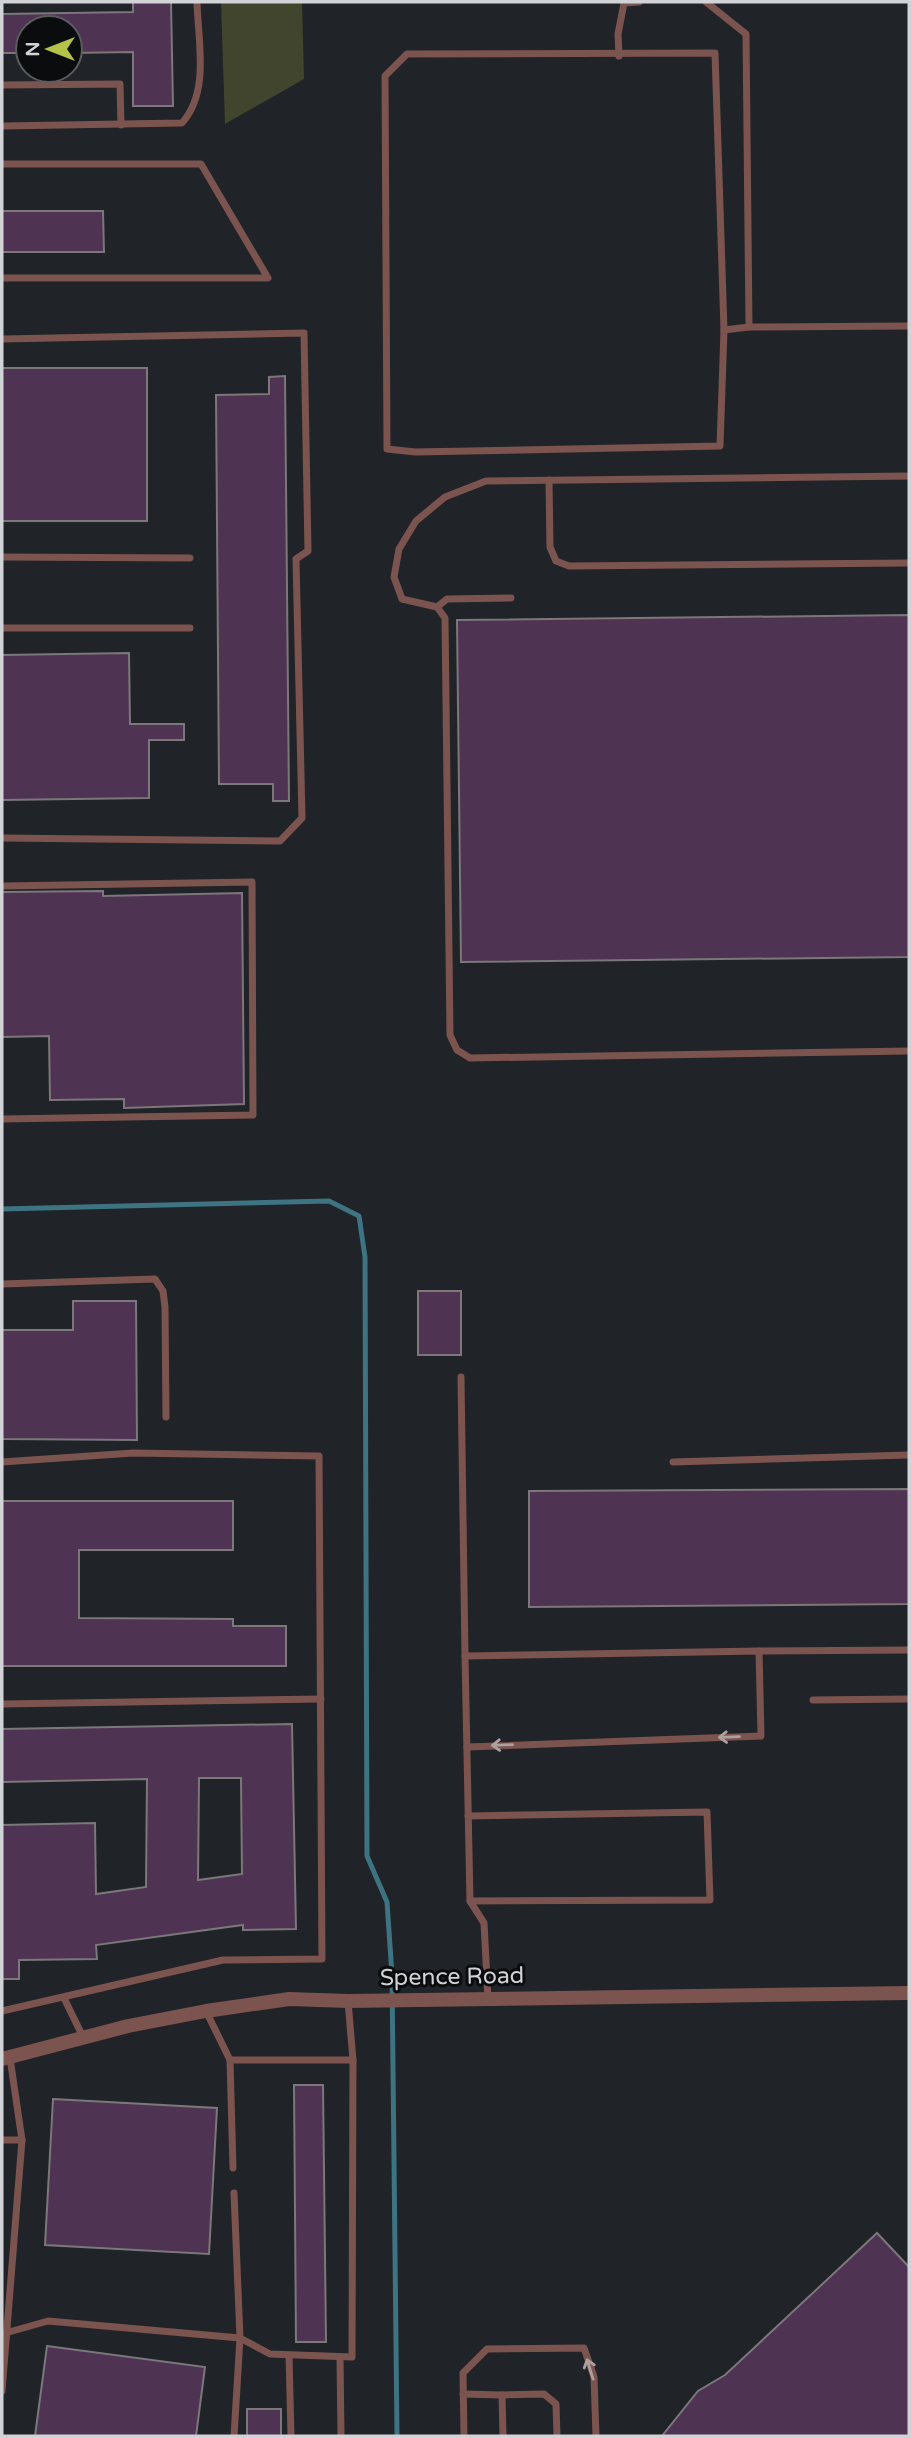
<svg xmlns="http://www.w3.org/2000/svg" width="911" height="2438" font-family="'Varela Round',sans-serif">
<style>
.green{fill:#42452d}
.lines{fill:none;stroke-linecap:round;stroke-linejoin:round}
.stream{stroke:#3e7382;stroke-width:5}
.building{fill:#4e3352;stroke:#7b777b;stroke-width:2;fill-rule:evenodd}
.service{stroke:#7b534f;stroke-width:7}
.minor{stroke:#7b534f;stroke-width:14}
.oneway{stroke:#afa0a0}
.labels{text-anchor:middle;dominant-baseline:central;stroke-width:6;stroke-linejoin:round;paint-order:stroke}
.street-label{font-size:23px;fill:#d1d3d6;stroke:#0b0c0e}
</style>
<rect width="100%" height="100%" fill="#202327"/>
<polygon class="green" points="221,2 302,2 304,79 225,124"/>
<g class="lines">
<polyline class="stream" points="2,1209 329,1201 359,1216 365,1257 367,1856 387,1902 392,1975 397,2436"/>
</g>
<g class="building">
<polygon points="133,2 171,2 173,106 133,106 133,52 70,53 70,28 28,28 28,53 2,53 2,14 133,12"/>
<polygon points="2,211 103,211 104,252 2,252"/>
<rect x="2" y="368" width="145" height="153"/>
<polygon points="285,376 289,801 273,801 273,784 219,784 216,395 269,394 269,377"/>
<polygon points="909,615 909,957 461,962 457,620"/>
<polygon points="129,653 130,724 184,724 184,740 149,740 149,798 2,800 2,655"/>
<polygon points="103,891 103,896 242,893 244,1104 124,1108 124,1099 50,1100 49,1036 2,1037 2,892"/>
<rect x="418" y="1291" width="43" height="64"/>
<polygon points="73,1301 136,1301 137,1440 2,1439 2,1330 73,1330"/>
<polygon points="909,1489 909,1604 529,1607 529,1491"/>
<polygon points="2,1501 233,1501 233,1550 79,1550 79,1618 233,1619 233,1626 286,1626 286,1666 2,1666"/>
<path d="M292 1724 296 1929 243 1930V1925L96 1945 97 1959 19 1960V1979H2V1825L95 1823 96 1894 146 1887 147 1779 2 1782V1729ZM199 1778H241L242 1874 198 1880Z"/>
<polygon points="294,2085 323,2085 326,2342 296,2342"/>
<polygon points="53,2099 217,2108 209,2254 45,2245"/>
<polygon points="877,2233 909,2267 909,2436 662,2436 698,2391 725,2375"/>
<polygon points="47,2346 205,2367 196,2436 35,2436"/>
<rect x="247" y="2409" width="34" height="27"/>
</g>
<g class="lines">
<g class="service">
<polyline points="706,2 746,34 749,327"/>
<polygon points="715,53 724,330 720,446 415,452 387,449 385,76 407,54"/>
<polyline points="619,56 618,34 624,3 639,2"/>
<polyline points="2,85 120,84 121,125"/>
<path d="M2 126 182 123C210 92 198 41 197 2"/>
<polyline points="2,164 201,164 268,278 2,278"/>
<polyline points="724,330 749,327 909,326"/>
<polyline points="2,339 304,333 308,551 296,559 302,818 280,841 2,838"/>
<polyline points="909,476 486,481 445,497 416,521 399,549 394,577 402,599 437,607 445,618 450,1035 457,1050 470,1058 909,1051"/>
<polyline points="549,480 550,547 556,561 569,566 909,563"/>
<polyline points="2,557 190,558"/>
<polyline points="437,607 447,599 511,598"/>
<polyline points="2,628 190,628"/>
<polyline points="2,886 252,882 253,1115 2,1119"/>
<polyline points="2,1284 155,1279 163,1291 165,1307 166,1417"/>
<polyline points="461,1377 465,1656 759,1651 761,1736 467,1747"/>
<polyline points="2,1462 133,1453 319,1456 322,1959 223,1960 2,2011"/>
<polyline points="673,1462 909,1455"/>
<polyline points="759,1651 909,1650"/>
<polyline points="465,1656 470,1901 484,1923 488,1999"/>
<polyline points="813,1700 909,1699"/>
<polyline points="2,1704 321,1699"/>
<polyline points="468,1816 707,1812 710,1900 470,1901"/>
<polyline points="64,1998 83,2037"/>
<polyline points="206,2011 230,2060 233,2168"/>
<polyline points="230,2060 353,2060"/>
<polyline points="2,2140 22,2140 10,2058"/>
<polyline points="234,2193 240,2338 234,2436"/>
<polyline points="2,2334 48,2321 240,2338 270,2354 352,2357 353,2060 348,2001"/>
<polyline points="289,2355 291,2436"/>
<polyline points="340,2357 341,2436"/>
<polyline points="2,2391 22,2140"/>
<polyline points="463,2394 502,2395 503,2436"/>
<polyline points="502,2395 544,2394 556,2404 557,2436"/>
<polyline points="464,2436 463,2373 487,2349 584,2348 594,2377 596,2436"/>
</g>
<polyline class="minor" points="2,2059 128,2026 206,2011 289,1999 348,2001 909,1993"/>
</g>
<defs><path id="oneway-shaft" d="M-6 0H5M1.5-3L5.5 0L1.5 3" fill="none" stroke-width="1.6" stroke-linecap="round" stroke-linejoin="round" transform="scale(1.75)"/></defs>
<g class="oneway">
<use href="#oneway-shaft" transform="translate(729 1737) rotate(178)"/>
<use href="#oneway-shaft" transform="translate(502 1745) rotate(178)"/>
<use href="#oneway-shaft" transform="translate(590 2369) rotate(-107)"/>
</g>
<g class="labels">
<g class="street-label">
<text transform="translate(452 1977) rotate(-1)">Spence Road</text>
</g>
</g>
<rect width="911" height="2438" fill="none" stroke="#d1d3d6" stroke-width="7"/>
<g transform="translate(49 49) rotate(270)"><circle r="33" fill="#0b0c0e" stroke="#5a5c5e" stroke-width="2"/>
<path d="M0-5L12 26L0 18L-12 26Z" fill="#b5c249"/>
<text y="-10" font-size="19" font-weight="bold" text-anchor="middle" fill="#d1d3d6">N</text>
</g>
</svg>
